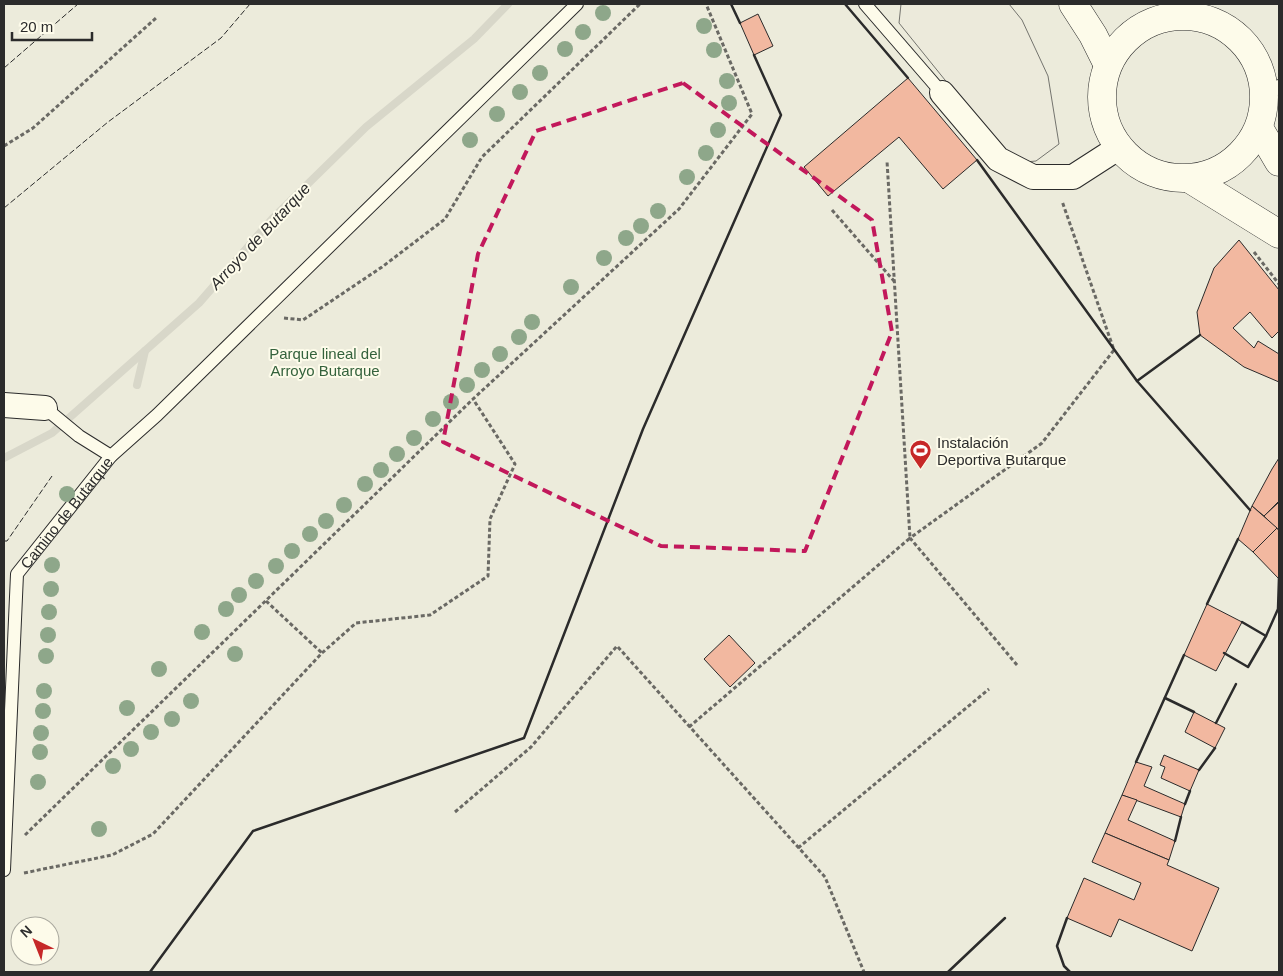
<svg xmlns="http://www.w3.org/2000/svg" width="1283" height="976" font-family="Arial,sans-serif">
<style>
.green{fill:#ecebdb;stroke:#74746e;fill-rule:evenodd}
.parking{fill:#eceadb;stroke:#74746e}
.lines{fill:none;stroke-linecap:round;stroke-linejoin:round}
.stream{stroke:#d8d7c9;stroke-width:8}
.building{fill:#f2b8a0;stroke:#2b2b2b}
.lane-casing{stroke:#2b2b2b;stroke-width:14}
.street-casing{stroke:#2b2b2b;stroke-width:26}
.primary-casing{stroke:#2b2b2b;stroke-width:29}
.path{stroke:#6a6964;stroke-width:3;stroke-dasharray:4 2.5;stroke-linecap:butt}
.lane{stroke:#fdfbea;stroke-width:12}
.street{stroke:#fdfbea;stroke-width:24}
.primary{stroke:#fdfbea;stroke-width:28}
.fence{stroke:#2b2b2b;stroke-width:1;stroke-dasharray:6 2.5;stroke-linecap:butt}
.wall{stroke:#2b2b2b;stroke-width:2.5}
.tree{fill:#8ea78a}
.marked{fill:none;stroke:#c2185b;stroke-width:4;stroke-dasharray:10 6;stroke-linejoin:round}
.labels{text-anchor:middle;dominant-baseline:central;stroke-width:4;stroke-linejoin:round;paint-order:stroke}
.park-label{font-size:15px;fill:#34623c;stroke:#fdfbea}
.poi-label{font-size:15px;fill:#2b2b2b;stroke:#fdfbea;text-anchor:start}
.street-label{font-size:15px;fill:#2b2b2b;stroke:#fdfbea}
.water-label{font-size:16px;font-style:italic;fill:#2b2b2b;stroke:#fdfbea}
</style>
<rect width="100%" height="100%" fill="#fdfbea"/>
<path class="green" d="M4 4H1279V972H4ZM20 926H50V956H20Z"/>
<polygon class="parking" points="901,4 1009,4 1022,20 1048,76 1059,144 1036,161 1025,162 1007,153 991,137 899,23"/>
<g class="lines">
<g class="stream">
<polyline points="137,385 145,351"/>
<polyline points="4,458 52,433 199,303 274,217 366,127 474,39 508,4"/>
</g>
</g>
<g class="building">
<polygon points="758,14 773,46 754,55 740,23"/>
<polygon points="908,78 977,160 943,189 899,137 828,196 804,167"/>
<polygon points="1239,240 1279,290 1279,331 1272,338 1250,312 1233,328 1254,348 1258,341 1279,354 1279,382 1244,367 1200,335 1197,312 1214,268"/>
<polygon points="1279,458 1279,501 1264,516 1252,506 1272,469"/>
<polygon points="1278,503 1279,504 1279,531 1264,516"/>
<polygon points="1252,506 1277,528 1253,552 1238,539"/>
<polygon points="1277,528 1279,531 1279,579 1253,552"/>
<polygon points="1207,604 1242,622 1216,671 1184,655"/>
<polygon points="729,635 755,663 730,687 704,659"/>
<polygon points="1194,712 1225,728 1215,748 1185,732"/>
<polygon points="1164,755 1199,770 1190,791 1161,778 1165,767 1160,765"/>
<polygon points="1136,762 1152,767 1144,786 1185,804 1181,817 1122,795"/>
<polygon points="1122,795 1137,800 1128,820 1175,841 1169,860 1105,833"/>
<polygon points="1105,833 1169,860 1167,865 1219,888 1192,951 1119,919 1111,937 1067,918 1084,878 1134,900 1141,883 1092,862"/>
</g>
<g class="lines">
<defs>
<g id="lane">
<polyline points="865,4 942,93"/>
<polyline points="1267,96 1279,86"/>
<polyline points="45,408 79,436 111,456"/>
<path id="s1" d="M4 870 17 574 111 456 157 415 577 4"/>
</g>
<g id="street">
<polyline points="942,93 998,159 1033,177 1073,177 1118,148"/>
<polyline points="4,405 45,408"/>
</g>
<g id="primary">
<polyline points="1073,4 1093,35 1107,63"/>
<circle cx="1183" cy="97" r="81"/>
<polyline points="1259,128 1279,162"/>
<polyline points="1190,179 1279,234"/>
</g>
</defs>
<use href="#lane" class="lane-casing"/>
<use href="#street" class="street-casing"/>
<use href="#primary" class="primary-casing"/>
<g class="path">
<polyline points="4,146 33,128 156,18"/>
<polyline points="832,210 894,281"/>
<polyline points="1254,252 1279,284"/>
<polyline points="284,318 303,320 382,267 445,219 482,157 640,4"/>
<polyline points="266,601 322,653"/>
<polyline points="1017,665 910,538 1042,443 1114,350 1062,201"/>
<polyline points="689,727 910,538 887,161"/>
<polyline points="455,812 531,747 617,646 825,877 864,972"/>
<polyline points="25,835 473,399 679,209 752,114 706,4"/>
<polyline points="798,848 989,689"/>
<polyline points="24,873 112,855 153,834 322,653 356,623 430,615 488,576 490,519 515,464 473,399"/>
</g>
<use href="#lane" class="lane"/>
<use href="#street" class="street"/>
<use href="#primary" class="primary"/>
<g class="fence">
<polyline points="4,68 78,4"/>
<polyline points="4,208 108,122 221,38 250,4"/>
<polyline points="4,541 7,541 52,476"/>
</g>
<g class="wall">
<polyline points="731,4 740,23"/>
<polyline points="845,4 908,78"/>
<polyline points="977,160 1137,381 1250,510"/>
<polyline points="1137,381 1200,335"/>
<polyline points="1207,604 1238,539"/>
<polyline points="1266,636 1278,609 1279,578"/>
<polyline points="1224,653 1248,667 1266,636 1242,622"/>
<polyline points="1165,698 1194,712"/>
<polyline points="1216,723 1236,684"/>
<polyline points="1136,762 1184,655"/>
<polyline points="1199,770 1215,748"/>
<polyline points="1185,804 1190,791"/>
<polyline points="1175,841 1181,817"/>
<polyline points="1067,918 1057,946 1064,966 1070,972"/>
<polyline points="150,972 253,831 524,738 643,429 781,115 754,55"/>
<polyline points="948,972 1005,918"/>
</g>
</g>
<g class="tree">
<circle cx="603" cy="13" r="8"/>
<circle cx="704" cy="26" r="8"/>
<circle cx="583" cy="32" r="8"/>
<circle cx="565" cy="49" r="8"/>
<circle cx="714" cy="50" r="8"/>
<circle cx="540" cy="73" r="8"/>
<circle cx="727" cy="81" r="8"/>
<circle cx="520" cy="92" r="8"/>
<circle cx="729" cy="103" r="8"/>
<circle cx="497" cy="114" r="8"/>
<circle cx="718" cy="130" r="8"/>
<circle cx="470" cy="140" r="8"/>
<circle cx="706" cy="153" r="8"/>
<circle cx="687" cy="177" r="8"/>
<circle cx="658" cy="211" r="8"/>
<circle cx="641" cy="226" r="8"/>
<circle cx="626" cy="238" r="8"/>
<circle cx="604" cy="258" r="8"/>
<circle cx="571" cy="287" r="8"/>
<circle cx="532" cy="322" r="8"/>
<circle cx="519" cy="337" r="8"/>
<circle cx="500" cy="354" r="8"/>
<circle cx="482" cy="370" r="8"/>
<circle cx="467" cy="385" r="8"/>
<circle cx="451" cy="402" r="8"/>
<circle cx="433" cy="419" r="8"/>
<circle cx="414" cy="438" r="8"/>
<circle cx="397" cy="454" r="8"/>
<circle cx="381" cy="470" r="8"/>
<circle cx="365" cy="484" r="8"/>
<circle cx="67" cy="494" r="8"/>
<circle cx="344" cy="505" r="8"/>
<circle cx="326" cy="521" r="8"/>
<circle cx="310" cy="534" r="8"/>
<circle cx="292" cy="551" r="8"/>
<circle cx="52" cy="565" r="8"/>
<circle cx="276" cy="566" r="8"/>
<circle cx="256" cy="581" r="8"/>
<circle cx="51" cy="589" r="8"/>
<circle cx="239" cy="595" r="8"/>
<circle cx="226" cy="609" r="8"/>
<circle cx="49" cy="612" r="8"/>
<circle cx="202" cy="632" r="8"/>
<circle cx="48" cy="635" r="8"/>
<circle cx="235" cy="654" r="8"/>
<circle cx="46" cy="656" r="8"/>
<circle cx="159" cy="669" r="8"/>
<circle cx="44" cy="691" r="8"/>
<circle cx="191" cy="701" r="8"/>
<circle cx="127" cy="708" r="8"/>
<circle cx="43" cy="711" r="8"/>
<circle cx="172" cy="719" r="8"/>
<circle cx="151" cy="732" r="8"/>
<circle cx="41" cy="733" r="8"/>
<circle cx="131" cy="749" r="8"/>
<circle cx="40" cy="752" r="8"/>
<circle cx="113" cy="766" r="8"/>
<circle cx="38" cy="782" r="8"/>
<circle cx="99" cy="829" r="8"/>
</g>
<path class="marked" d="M683 83 872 220 892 332 805 551 661 546 443 442 478 254 536 131Z"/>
<defs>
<symbol id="stadium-pin" viewBox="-11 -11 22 30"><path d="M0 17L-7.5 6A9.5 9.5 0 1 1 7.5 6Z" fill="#c62828" stroke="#fdfbea"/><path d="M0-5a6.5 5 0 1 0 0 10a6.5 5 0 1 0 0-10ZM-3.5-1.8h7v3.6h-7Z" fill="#fff"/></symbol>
</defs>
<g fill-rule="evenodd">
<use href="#stadium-pin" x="908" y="438" width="25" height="34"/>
</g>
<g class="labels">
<g class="park-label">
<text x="325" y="353">Parque lineal del<tspan x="325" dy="17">Arroyo Butarque</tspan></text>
</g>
<g class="poi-label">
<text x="937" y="442">Instalación<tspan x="937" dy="17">Deportiva Butarque</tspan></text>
</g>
<g class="street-label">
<text stroke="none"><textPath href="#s1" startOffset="375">Camino de Butarque</textPath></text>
</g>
<g class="water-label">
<text transform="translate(260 236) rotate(-47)">Arroyo de Butarque</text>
</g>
</g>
<rect width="1283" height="976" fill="none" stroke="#2b2b2b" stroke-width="10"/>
<g transform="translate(35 941) rotate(317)"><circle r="24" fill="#fdfbea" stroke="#a9a89e"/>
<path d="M0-4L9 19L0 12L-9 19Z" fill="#c62828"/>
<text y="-8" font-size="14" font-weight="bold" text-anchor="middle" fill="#2b2b2b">N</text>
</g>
<path d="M12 32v8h80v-8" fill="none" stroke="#2b2b2b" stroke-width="2.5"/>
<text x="20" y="32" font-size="15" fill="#2b2b2b" stroke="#fdfbea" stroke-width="4" paint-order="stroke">20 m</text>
</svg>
